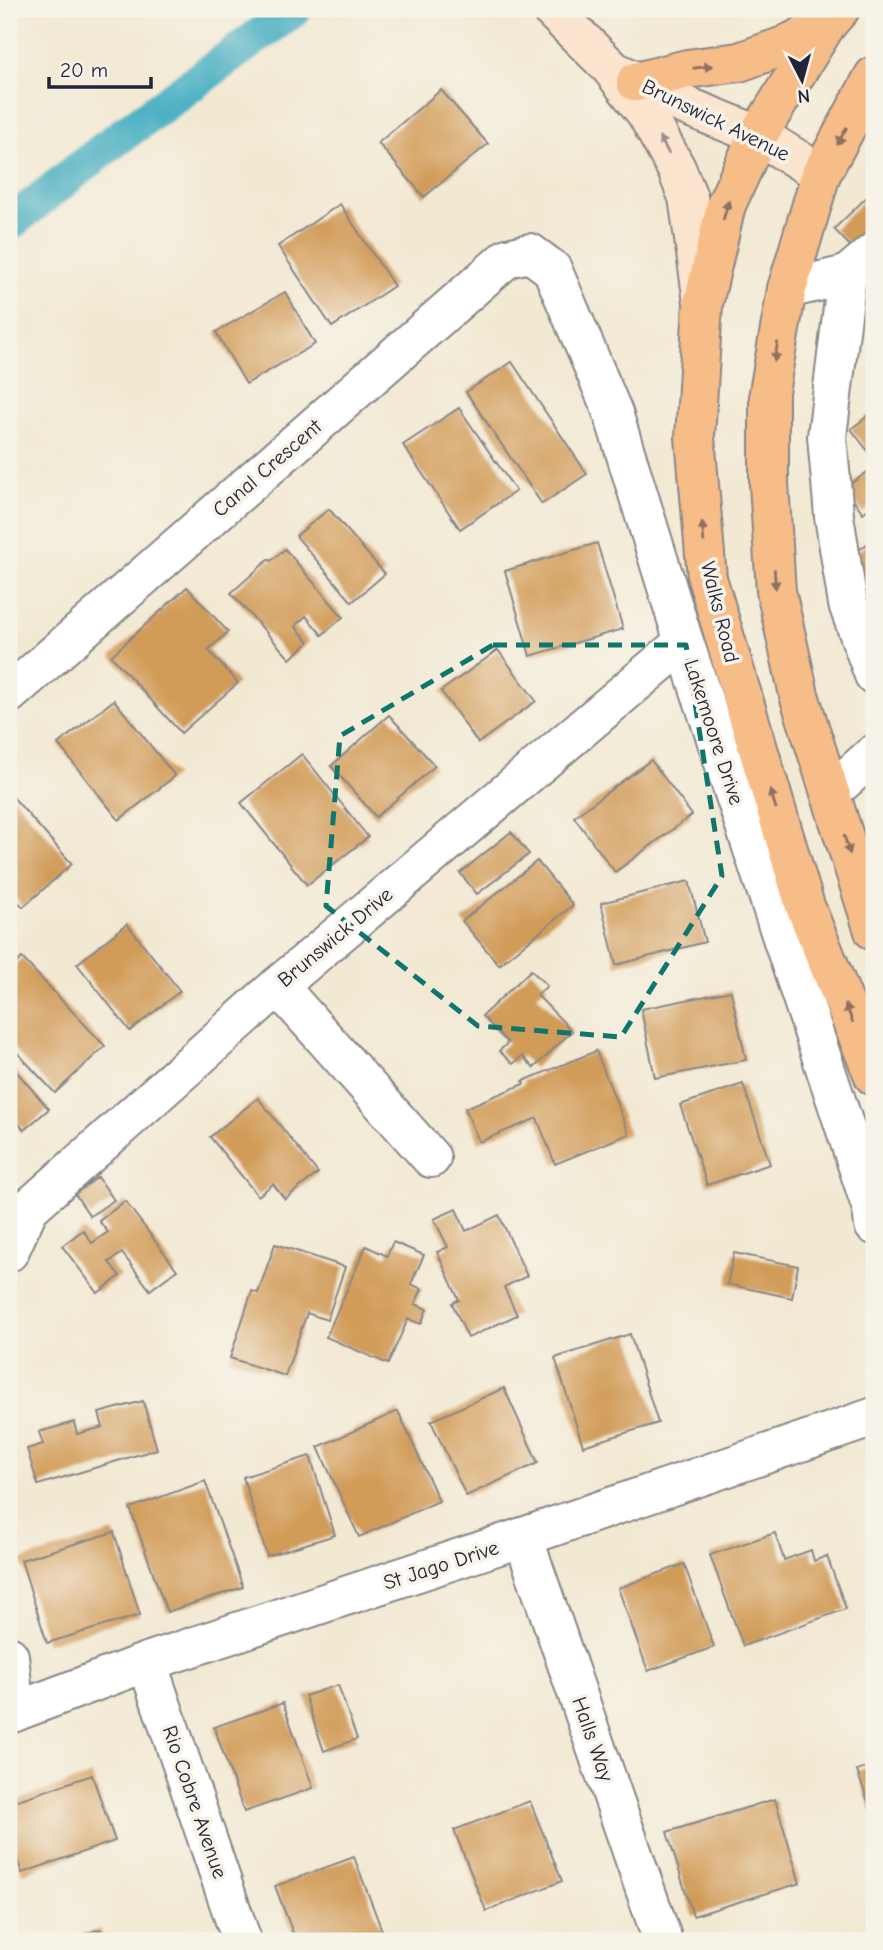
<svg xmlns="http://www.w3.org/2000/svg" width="883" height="1950" font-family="'Comic Neue',sans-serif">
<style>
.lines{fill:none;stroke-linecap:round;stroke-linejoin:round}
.canal{stroke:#44aec2;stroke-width:35}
.building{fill:#d19b59}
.street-casing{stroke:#8a8687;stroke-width:42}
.secondary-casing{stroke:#8a8687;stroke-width:42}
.primary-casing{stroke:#8a8687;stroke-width:42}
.street{stroke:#fff;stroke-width:38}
.secondary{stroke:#fce5cf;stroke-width:38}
.primary{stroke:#f7bd88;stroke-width:38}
.oneway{fill:#8c7062}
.oneway2{fill:#9a8d8c}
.marked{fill:none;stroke:#0f766e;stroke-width:5;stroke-dasharray:14 9;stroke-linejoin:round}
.labels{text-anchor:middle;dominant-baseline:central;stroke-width:7;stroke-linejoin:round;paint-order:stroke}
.street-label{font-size:21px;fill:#22223b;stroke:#f7f3e8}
</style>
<rect width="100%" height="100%" fill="#f7f3e8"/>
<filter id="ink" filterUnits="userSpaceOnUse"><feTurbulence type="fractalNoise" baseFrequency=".0143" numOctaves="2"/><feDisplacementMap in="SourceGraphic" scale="14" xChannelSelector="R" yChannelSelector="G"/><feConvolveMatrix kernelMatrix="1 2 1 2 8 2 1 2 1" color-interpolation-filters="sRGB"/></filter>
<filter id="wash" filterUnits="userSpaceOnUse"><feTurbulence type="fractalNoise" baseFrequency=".00686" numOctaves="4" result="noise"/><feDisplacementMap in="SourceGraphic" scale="28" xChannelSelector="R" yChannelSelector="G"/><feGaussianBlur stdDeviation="1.57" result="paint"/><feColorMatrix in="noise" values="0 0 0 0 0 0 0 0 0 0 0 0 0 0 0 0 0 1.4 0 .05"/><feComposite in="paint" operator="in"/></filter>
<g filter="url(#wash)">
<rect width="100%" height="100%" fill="#f2e9d3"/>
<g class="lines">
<polyline class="canal" points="9,224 114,141 295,9"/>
</g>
<g id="blocks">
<g class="building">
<polygon points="441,90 488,144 424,197 378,143"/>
<polygon points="874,190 874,237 857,253 834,229"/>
<polygon points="340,204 394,286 332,327 278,246"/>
<polygon points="285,292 315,344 246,384 216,332"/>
<polygon points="512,362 587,474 542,504 466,392"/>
<polygon points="459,408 516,491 460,529 403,445"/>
<polygon points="874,411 874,459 851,429"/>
<polygon points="874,467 874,504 863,513 845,488"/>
<polygon points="329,509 385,574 352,602 296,536"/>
<polygon points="874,539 874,594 848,558"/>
<polygon points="597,543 623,629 530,656 505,571"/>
<polygon points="285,549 343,617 322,635 306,616 295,626 309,642 290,659 231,593 269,559 271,561"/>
<polygon points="187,587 228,632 208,650 238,683 181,733 111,656"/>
<polygon points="498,650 536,701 478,743 441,691"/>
<polygon points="114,700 175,776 119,820 58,744"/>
<polygon points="389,715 435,766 376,817 331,766"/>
<polygon points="302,754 368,837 307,885 241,803"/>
<polygon points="651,760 692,815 615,872 574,817"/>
<polygon points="12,796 72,864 23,907 9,892 9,799"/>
<polygon points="511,832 529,854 477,894 460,873"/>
<polygon points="537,861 573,905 499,965 462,921"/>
<polygon points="689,881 705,942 616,965 601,903"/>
<polygon points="127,924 180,991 130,1031 77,964"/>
<polygon points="22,958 105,1046 55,1093 9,1044 9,970"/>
<polygon points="531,970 547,986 537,995 572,1031 534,1068 522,1056 513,1064 499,1051 508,1043 482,1016"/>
<polygon points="731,991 746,1060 655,1078 641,1009"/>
<polygon points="596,1051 629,1134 555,1164 537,1118 479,1142 465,1108 524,1084 523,1081"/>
<polygon points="9,1063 49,1109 24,1130 15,1119 9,1125"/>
<polygon points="743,1084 770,1164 707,1185 680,1105"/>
<polygon points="258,1098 318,1173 285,1199 273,1184 258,1196 210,1137"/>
<polygon points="98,1177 114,1200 90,1216 75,1194"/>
<polygon points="125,1201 177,1270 150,1290 122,1253 109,1262 120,1276 98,1293 62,1246 83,1230 92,1243 108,1232 99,1221"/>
<polygon points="456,1209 466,1231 499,1215 527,1276 504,1287 517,1315 468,1338 452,1303 459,1300 437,1252 448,1247 434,1219"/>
<polygon points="393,1242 424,1255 411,1284 422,1289 415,1304 427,1309 421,1324 408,1319 388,1364 326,1337 366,1246 387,1256"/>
<polygon points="275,1244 345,1267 327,1320 307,1313 285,1376 230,1358 252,1291 258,1293"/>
<polygon points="734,1253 798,1266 792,1298 727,1284"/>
<polygon points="630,1334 658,1423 583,1446 555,1358"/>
<polygon points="504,1388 538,1463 466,1496 431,1421"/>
<polygon points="143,1401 157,1449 38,1485 27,1449 43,1444 39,1432 74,1422 77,1434 103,1427 99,1413"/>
<polygon points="398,1411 439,1501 359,1537 318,1447"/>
<polygon points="310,1456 335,1535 267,1556 243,1477"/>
<polygon points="205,1481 243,1587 167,1612 130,1508"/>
<polygon points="114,1532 140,1615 47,1643 21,1560"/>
<polygon points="775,1533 784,1560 811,1550 814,1561 827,1556 846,1609 743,1646 710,1555"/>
<polygon points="684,1564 714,1647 648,1671 618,1588"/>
<polygon points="338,1685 357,1739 324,1751 305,1696"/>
<polygon points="283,1703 313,1788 244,1812 214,1727"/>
<polygon points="874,1765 874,1818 857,1771"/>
<polygon points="92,1775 115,1841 22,1873 9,1835 9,1803"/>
<polygon points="775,1799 800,1883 693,1916 667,1832"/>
<polygon points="530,1801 562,1881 486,1911 454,1830"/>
<polygon points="354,1857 384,1936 370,1941 296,1941 275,1886"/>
<polygon points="100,1929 105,1941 65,1941"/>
</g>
</g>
</g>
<g filter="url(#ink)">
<use href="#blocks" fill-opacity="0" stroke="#8a8687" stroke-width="2"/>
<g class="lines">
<defs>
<g id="street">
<polyline points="847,275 827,436 834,516 848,604 874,675"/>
<polyline points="787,289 847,275 874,252"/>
<polyline points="9,694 507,258 530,253 552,269 613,413 684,642 872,1209 874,1225"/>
<polyline points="830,793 874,754"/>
<polyline points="278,986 431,1158"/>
<polyline points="9,1252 29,1208 278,986 684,642"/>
<polyline points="523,1537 663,1941"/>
<polyline points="9,1656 15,1712"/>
<polyline points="147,1662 242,1941"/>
<polyline points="9,1714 147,1662 523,1537 874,1417"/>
</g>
<g id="secondary">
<polyline points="551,9 610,67 646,113 676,168 688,197 703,302"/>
<polyline points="621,74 684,105 758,135 821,174"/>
</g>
<g id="primary">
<polyline points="840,9 826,25 758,135 726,205 703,304 695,437 707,578 805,906 874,1076"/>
<polyline points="874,76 821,174 787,289 769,392 769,484 776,591 799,695 874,931"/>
<polyline points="636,82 687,69 739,62 784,46 826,25"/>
</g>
</defs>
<use href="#street" class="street-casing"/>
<use href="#secondary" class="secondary-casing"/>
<use href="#primary" class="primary-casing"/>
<use href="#street" class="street"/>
<use href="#secondary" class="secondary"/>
<use href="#primary" class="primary"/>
</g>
<defs><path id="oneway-solid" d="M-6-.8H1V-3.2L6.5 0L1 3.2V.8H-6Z" transform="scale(1.75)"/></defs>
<g class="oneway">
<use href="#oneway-solid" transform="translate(703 67) rotate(-8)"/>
<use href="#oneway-solid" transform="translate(842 136) rotate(118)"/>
<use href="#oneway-solid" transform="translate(726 210) rotate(-74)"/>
<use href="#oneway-solid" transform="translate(776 352) rotate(100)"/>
<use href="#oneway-solid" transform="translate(703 532) rotate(-95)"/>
<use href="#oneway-solid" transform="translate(775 579) rotate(86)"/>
<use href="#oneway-solid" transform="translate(773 799) rotate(-107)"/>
<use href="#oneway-solid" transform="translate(847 845) rotate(72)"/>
<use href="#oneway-solid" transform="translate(849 1013) rotate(-112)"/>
</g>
<use class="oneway2" href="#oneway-solid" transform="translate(664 145) rotate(-119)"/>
</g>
<path class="marked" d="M493 645H686L722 876 621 1037 478 1026 326 906 340 736Z"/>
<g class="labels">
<g class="street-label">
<text transform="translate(716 120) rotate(26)">Brunswick Avenue</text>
<text transform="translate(267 468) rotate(-41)">Canal Crescent</text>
<text transform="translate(720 612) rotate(76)">Walks Road</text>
<text transform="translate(714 732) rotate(72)">Lakemoore Drive</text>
<text transform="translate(335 937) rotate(-40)">Brunswick Drive</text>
<text transform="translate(441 1565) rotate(-18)">St Jago Drive</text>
<text transform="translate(593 1739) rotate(71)">Halls Way</text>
<text transform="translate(195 1802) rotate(71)">Rio Cobre Avenue</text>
</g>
</g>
<rect width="883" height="1950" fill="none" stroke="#f7f3e8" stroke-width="35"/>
<g transform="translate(802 80) rotate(174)" stroke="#f7f3e8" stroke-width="5" paint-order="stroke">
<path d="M0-5L12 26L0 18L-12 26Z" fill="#22223b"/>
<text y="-10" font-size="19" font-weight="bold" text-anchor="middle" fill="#22223b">N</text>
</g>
<path d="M49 77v10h102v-10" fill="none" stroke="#22223b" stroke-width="3.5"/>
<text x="60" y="77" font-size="21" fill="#22223b" stroke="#f7f3e8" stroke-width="5" paint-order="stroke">20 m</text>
</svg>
